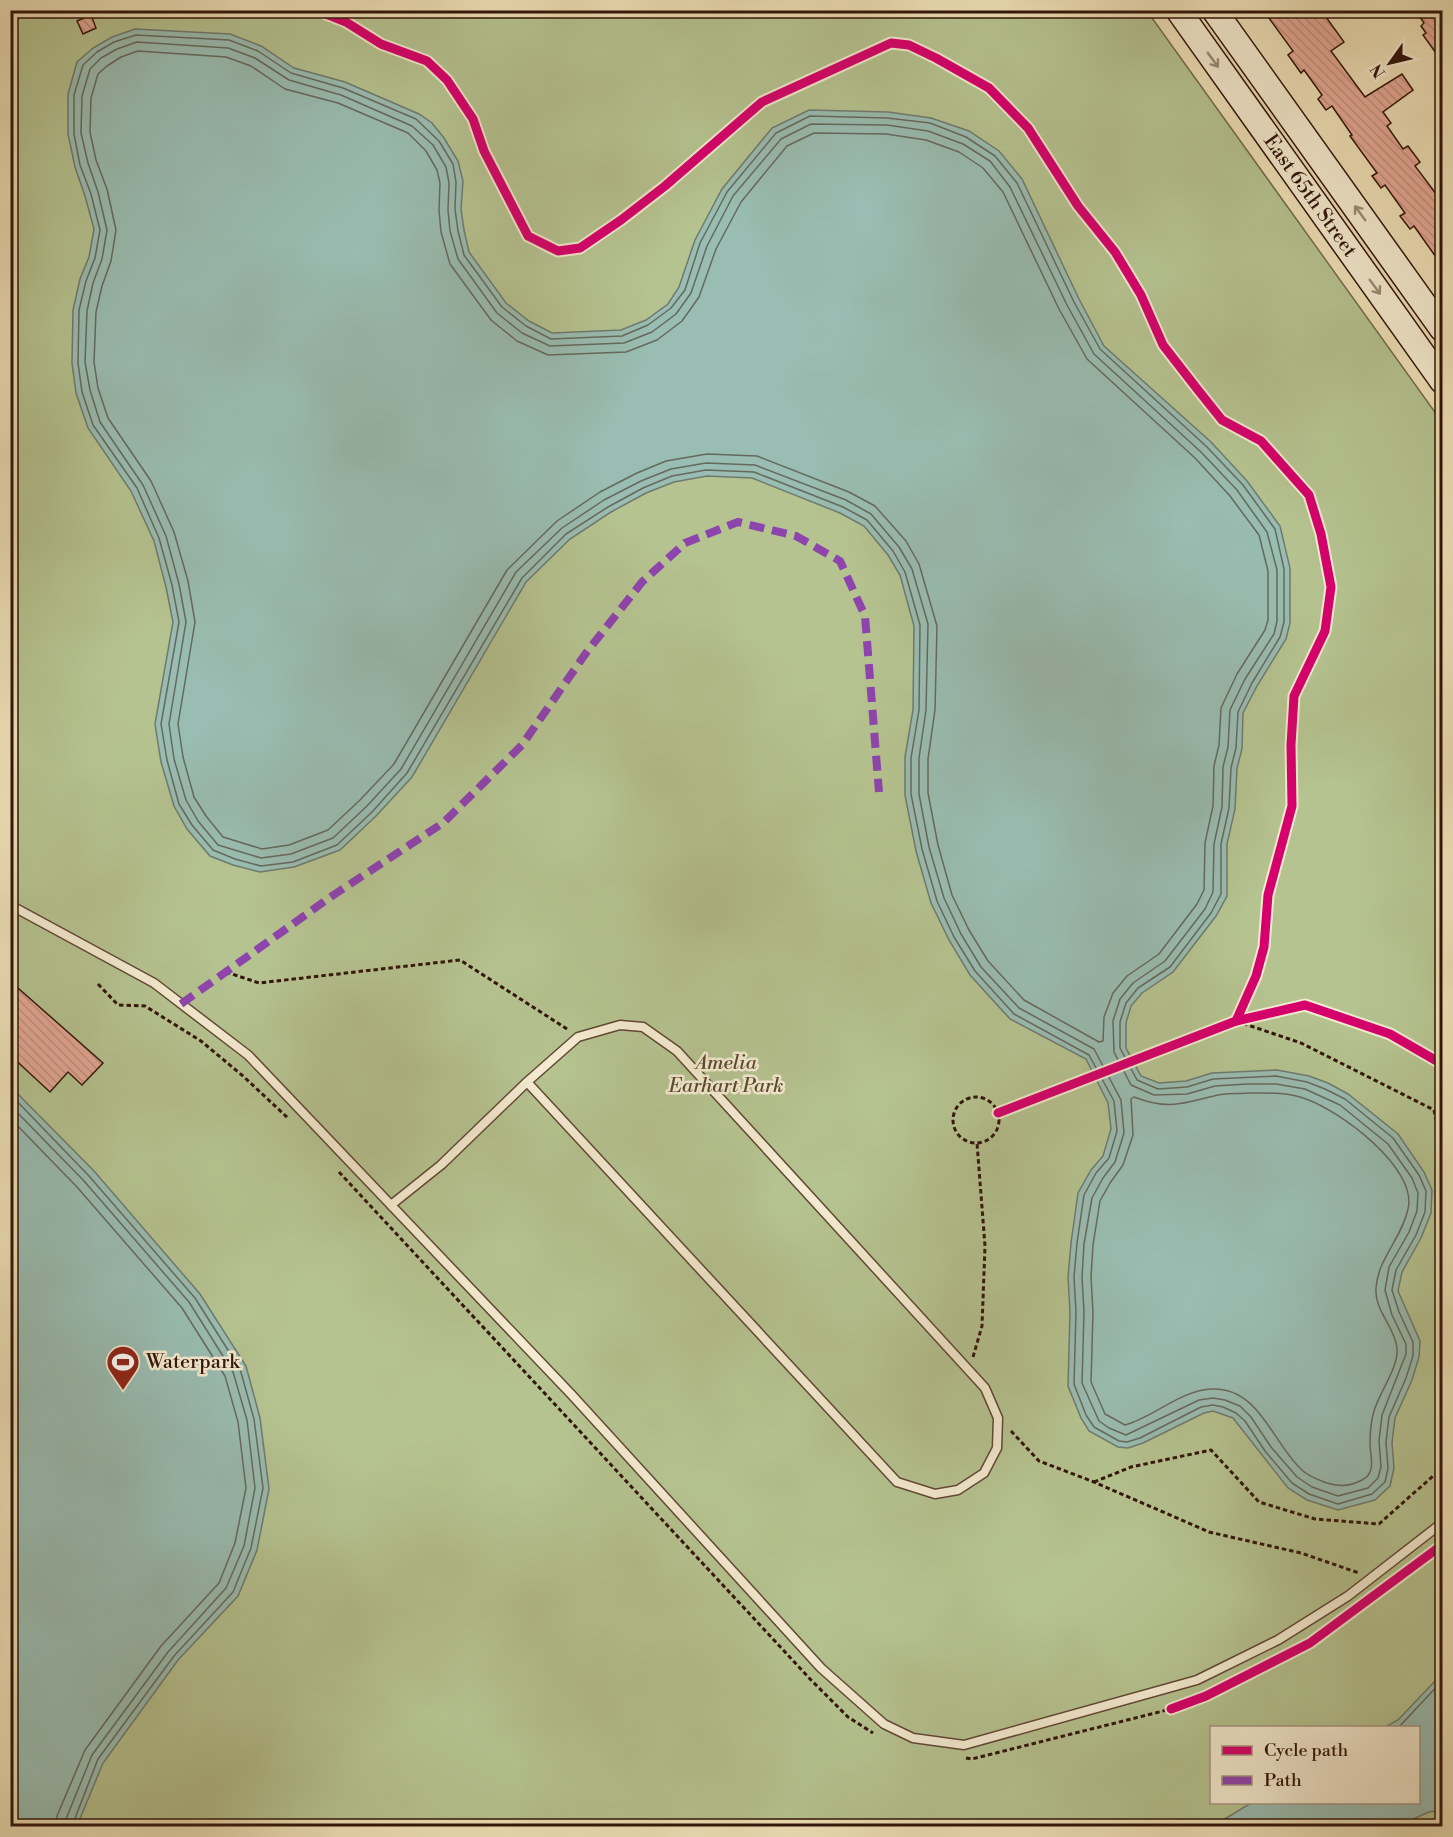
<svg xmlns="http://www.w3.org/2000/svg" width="1453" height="1837" font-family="'Libre Bodoni',serif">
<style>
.green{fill:#b5c390;stroke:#736c4d;stroke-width:1.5;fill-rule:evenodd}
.water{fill:#99bdb2;stroke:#6f7a6f;stroke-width:1.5}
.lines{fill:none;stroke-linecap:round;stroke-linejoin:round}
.shore{stroke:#65695e;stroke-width:1.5}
.building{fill:url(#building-back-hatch);stroke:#31150a;stroke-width:1.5}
.service-casing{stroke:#604835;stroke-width:11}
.secondary-casing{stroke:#31150a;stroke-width:27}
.path{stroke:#31150a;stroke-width:3;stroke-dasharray:4.5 3;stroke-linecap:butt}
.service{stroke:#f4ebd0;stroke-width:8}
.secondary{stroke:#f4ebd0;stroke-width:24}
.quiet{stroke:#8e44ad;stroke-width:8;stroke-dasharray:15 8;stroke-linecap:butt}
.cycleway-casing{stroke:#f4ebd0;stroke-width:13}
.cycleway{stroke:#d6006c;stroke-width:9}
.oneway{stroke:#9c8b77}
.labels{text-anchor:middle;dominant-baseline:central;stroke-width:5;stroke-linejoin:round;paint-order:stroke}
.street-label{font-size:20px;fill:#31150a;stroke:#f4ebd0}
.park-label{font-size:20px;font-style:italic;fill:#594932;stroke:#f4ebd0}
.poi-label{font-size:20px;fill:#31150a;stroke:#f4ebd0;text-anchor:start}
</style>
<defs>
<pattern id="building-back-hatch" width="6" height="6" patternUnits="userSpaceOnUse" patternTransform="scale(1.5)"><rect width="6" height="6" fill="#e3a895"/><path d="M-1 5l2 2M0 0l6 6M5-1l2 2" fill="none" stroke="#c3907f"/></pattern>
</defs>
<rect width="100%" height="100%" fill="#eee0b7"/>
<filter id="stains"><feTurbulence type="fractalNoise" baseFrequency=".00333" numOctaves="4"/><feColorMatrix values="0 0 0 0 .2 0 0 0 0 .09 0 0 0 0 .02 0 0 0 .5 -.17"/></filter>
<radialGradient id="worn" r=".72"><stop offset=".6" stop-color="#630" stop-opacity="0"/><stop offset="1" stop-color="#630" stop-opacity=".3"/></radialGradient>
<path class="green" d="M11 11H1147L1442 422V1826H11ZM1212 1728H1418V1802H1212Z"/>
<g class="water">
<polygon points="135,29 230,34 261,46 294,68 345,82 419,114 432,123 444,138 458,161 463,181 461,209 464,230 469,252 506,303 529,321 552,333 621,330 646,320 668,304 679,287 695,240 722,189 772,128 809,110 888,112 931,118 969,131 999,151 1022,179 1079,299 1104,346 1211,442 1247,481 1280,526 1290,568 1290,623 1286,639 1257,686 1243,713 1242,749 1237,768 1235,809 1227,844 1227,896 1216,916 1173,972 1142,993 1131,1006 1126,1023 1126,1048 1141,1076 1159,1083 1186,1081 1212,1073 1277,1070 1309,1076 1328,1083 1348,1094 1398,1134 1424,1172 1432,1190 1431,1213 1421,1238 1402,1272 1398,1291 1420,1341 1419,1357 1412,1380 1395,1418 1392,1443 1394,1468 1390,1486 1375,1500 1338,1510 1307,1500 1288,1488 1233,1418 1213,1411 1204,1413 1143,1443 1128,1448 1118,1447 1089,1431 1081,1418 1068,1386 1070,1312 1068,1277 1071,1243 1078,1193 1091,1170 1103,1156 1111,1129 1108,1103 1086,1059 1010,1019 970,975 949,940 931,903 916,851 905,795 905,757 913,710 914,626 900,575 888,555 864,526 840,513 752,478 707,476 674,482 646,493 611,512 570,539 526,582 412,777 376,816 340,850 294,867 260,872 233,865 210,856 187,829 174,806 161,762 155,724 173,622 166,587 154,541 131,491 88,428 76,393 72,363 73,310 80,279 89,257 94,229 85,196 75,167 68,134 68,94 77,62 93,48 112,37"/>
<polygon points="10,1086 94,1171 200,1294 246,1366 260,1418 269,1489 257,1550 238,1596 178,1660 103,1763 77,1826 11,1826"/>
<polygon points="1442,1652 1442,1810 1429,1812 1397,1826 1213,1826 1251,1803 1418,1802 1418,1728 1385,1727 1398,1720 1437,1679"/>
</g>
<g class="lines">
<g class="shore">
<polygon points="136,35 229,40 258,51 291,73 343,88 416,119 439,141 453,164 456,182 455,209 458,231 464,255 502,307 526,326 551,339 622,336 648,325 671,308 685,290 700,243 727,192 776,133 810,116 887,118 930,123 966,137 995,156 1017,183 1074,302 1100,349 1207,447 1243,485 1275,529 1284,569 1284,622 1280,637 1252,683 1238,712 1236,748 1231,768 1229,808 1221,844 1221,894 1211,913 1170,967 1138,988 1126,1003 1120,1022 1120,1048 1137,1080 1158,1089 1187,1087 1213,1079 1276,1076 1307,1082 1325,1089 1345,1099 1393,1138 1419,1175 1426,1191 1425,1212 1416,1235 1396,1270 1392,1290 1399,1312 1413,1342 1413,1356 1406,1378 1389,1417 1386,1442 1388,1468 1385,1482 1372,1494 1338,1504 1309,1494 1292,1483 1265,1451 1245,1421 1236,1413 1223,1407 1213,1405 1201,1407 1140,1438 1127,1442 1119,1441 1094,1427 1086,1415 1074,1384 1076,1312 1074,1277 1077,1243 1084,1195 1096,1173 1109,1158 1117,1131 1114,1101 1089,1055 1014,1014 975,971 954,937 937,901 922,849 911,794 911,758 919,710 920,625 905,572 893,551 867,520 843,507 754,472 706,470 672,476 643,488 608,507 566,534 522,578 407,773 372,812 337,845 293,862 261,866 235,859 213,850 192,825 179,804 167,760 161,724 179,622 172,585 159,538 137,488 93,425 82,392 78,363 79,310 86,281 95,258 100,230 91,194 80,165 74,134 74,95 83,65 97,52 114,42"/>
<polygon points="137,42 228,48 255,58 289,80 341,95 412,126 433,145 446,167 449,183 448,210 450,231 458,259 497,313 522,333 550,346 624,343 652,332 676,314 691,293 707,246 733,196 781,139 811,124 887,125 928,131 963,144 990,161 1010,187 1067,305 1094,354 1201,452 1237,490 1267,532 1277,570 1277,621 1274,634 1245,679 1230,710 1228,747 1223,767 1222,807 1214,844 1213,892 1205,909 1165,961 1133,983 1120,999 1113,1021 1114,1052 1131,1085 1154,1095 1187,1094 1215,1086 1247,1084 1276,1084 1305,1089 1340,1105 1388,1144 1412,1178 1418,1193 1417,1211 1409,1232 1389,1267 1385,1290 1392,1315 1406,1344 1406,1354 1382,1415 1379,1441 1381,1467 1378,1478 1368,1488 1338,1496 1312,1487 1297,1477 1271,1447 1251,1417 1240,1406 1225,1400 1213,1398 1199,1400 1126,1435 1109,1428 1099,1421 1082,1383 1084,1312 1082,1277 1084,1244 1092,1198 1103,1178 1115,1162 1124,1133 1121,1100 1094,1049 1019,1008 981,967 961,934 944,898 929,847 919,794 919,758 926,710 928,624 912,569 899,547 871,514 846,500 755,465 706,463 671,469 641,481 604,500 562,528 516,572 401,769 367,806 333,838 291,854 261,858 218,845 198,821 186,800 174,759 169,724 186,622 179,584 166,536 143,485 100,422 90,390 85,362 87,311 93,283 102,259 107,230 98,192 88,163 81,133 82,96 90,69 101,58 117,49"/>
<polygon points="138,51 226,57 251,66 285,89 338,103 408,133 426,151 437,170 440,183 439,210 441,232 450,264 491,320 517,341 548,355 626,352 657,340 682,321 699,297 716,249 741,202 787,146 814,133 886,134 926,140 959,152 983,168 1003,192 1059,309 1087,359 1195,458 1230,496 1259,535 1268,571 1268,620 1265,630 1237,674 1221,708 1219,745 1214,766 1213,806 1205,843 1204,890 1197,904 1159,954 1127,976 1113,993 1104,1017 1103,1041 1099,1042 1024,1000 988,961 969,930 952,895 938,845 928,793 928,759 935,710 937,626 919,564 906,541 875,506 849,492 757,456 707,454 666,461 637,473 600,492 557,521 507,570 394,764 360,800 328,830 289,845 262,849 223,837 206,816 194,797 183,757 178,724 195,622 188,581 174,532 151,481 108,418 98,388 94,362 96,312 102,286 111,261 116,230 107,189 96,160 90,132 91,98 98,74 107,66 121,57"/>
<path d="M1248 1093C1267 1093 1287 1092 1306 1099 1340 1111 1418 1168 1408 1209 1402 1238 1378 1258 1376 1288 1374 1310 1395 1327 1397 1348 1399 1367 1379 1393 1374 1411 1371 1421 1370 1433 1370 1443 1370 1456 1377 1473 1362 1480 1351 1486 1339 1487 1327 1483 1319 1480 1310 1477 1303 1471 1273 1445 1260 1387 1212 1389 1181 1390 1154 1417 1125 1425L1105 1414 1091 1382 1093 1312 1091 1277 1093 1245 1100 1201 1110 1183 1123 1165 1133 1135 1131 1099 1134 1097C1168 1110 1181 1104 1214 1096 1224 1093 1237 1094 1248 1093Z"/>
<polyline points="10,1094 89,1176 195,1298 240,1369 254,1419 263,1488 251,1548 233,1592 174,1656 98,1759 72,1826"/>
<polyline points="10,1105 84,1181 189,1302 233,1372 247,1420 255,1488 244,1546 226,1588 168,1652 92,1755 66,1819 65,1826"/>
<polyline points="10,1118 77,1187 182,1308 225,1376 238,1422 246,1488 235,1543 219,1583 161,1646 85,1750 57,1816 56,1826"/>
<polyline points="1398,1728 1442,1681"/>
</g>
</g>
<g class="building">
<polygon points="1263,10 1321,10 1344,42 1331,51 1365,97 1402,74 1413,90 1383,112 1391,123 1387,126 1403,149 1408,146 1420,162 1415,166 1443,203 1443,267 1414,226 1410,229 1400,216 1405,213 1385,185 1381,188 1372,176 1377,173 1350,136 1352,135 1332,106 1326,110 1318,99 1322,95 1304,70 1301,73 1288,55 1293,51"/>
<polygon points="1415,10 1443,10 1443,63 1423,35 1426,33 1421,26 1424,23"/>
<polygon points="91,15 96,28 83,34 77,21"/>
<polygon points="10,981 103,1063 82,1085 68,1072 50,1092 10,1055"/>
</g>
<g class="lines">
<defs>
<g id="service">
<polyline points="10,905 154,983 248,1055 571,1394 821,1668 884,1724 913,1738 964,1745 1197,1680 1278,1640 1348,1596 1442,1523"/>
<polyline points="391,1205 441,1165 527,1082 897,1482 935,1494 958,1490 984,1473 997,1448 998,1418 985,1388 677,1051 643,1027 620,1025 578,1037 527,1082"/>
</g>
<g id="secondary">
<path id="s1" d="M1178 10 1442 381"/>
<polyline points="1214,10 1442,329"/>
</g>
</defs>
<use href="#service" class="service-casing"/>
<use href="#secondary" class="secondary-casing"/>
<g class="path">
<polyline points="226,972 259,983 460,960 567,1029"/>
<polyline points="98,984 118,1005 145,1006 201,1041 243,1076 289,1119"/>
<polyline points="1236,1021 1301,1043 1434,1110 1442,1149"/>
<circle cx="976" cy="1120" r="23"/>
<polyline points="339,1172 811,1680 848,1717 873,1733"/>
<polyline points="1442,1278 1438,1287 1442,1294"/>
<polyline points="973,1357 982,1326 985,1246 977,1143"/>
<polyline points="1011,1431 1039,1461 1094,1482 1209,1532 1301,1553 1359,1573"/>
<polyline points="1094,1482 1131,1467 1211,1450 1259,1502 1315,1519 1379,1524 1442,1468 1442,1455"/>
<polyline points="966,1758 972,1759 1171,1709"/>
</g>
<use href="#service" class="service"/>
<use href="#secondary" class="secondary"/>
<polyline class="quiet" points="181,1004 332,896 443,823 522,745 586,653 642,582 685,543 738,522 796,536 840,561 865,616 879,792"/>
<defs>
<g id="cycleway">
<polyline points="316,10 346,22 381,44 427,61 447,80 473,119 484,151 528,236 558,251 580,248 621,220 665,186 762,102 891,43 909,45 936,58 989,88 1028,128 1078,206 1115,252 1141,295 1163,345 1198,390 1222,420 1261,441 1309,495 1321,534 1331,587 1325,631 1294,696 1291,745 1292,806 1268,895 1264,947 1256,976 1236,1021"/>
<polyline points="998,1113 1236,1021 1305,1005 1390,1034 1442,1064"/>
<polyline points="1171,1709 1206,1696 1310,1643 1442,1545"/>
</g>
</defs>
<use href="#cycleway" class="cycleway-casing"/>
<use href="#cycleway" class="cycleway"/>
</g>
<defs><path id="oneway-shaft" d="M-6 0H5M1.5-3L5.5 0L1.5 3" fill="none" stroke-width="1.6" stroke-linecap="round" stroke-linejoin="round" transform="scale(1.5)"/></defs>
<g class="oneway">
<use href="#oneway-shaft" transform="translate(1213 60) rotate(54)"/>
<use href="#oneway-shaft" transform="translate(1360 213) rotate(-126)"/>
<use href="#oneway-shaft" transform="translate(1375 287) rotate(54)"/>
</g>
<defs>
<symbol id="stadium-pin" viewBox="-11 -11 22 30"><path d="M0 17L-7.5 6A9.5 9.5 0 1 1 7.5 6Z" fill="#8f2418" stroke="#f4ebd0"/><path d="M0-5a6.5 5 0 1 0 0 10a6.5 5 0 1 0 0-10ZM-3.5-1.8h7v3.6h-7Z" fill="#fff"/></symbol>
</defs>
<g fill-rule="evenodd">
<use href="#stadium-pin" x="104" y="1343" width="38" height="52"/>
</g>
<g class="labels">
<g class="street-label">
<text stroke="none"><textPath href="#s1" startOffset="228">East 65th Street</textPath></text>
</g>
<g class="park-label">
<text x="726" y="1063">Amelia<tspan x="726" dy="23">Earhart Park</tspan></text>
</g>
<g class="poi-label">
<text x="146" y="1362">Waterpark</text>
</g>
</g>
<rect width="1453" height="1837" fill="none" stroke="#eee0b7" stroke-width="36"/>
<rect x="12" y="12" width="1429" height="1813" fill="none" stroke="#31150a" stroke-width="3"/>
<rect x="18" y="18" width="1417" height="1801" fill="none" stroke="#31150a" stroke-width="1.5"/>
<rect x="1210" y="1726" width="210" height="78" fill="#f4ebd0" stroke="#a69581" stroke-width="1.5"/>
<rect x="1222" y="1746" width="30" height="9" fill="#d6006c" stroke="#a69581" stroke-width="1.5"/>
<text x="1264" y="1756" font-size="18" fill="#31150a">Cycle path</text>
<rect x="1222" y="1776" width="30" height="9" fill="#8e44ad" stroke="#a69581" stroke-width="1.5"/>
<text x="1264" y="1786" font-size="18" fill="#31150a">Path</text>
<g transform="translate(1390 63) rotate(236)" stroke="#f4ebd0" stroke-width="4.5" paint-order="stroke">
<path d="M0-4.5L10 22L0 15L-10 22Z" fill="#31150a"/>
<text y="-9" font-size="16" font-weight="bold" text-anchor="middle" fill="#31150a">N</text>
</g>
<rect width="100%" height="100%" filter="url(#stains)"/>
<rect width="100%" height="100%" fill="url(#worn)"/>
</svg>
